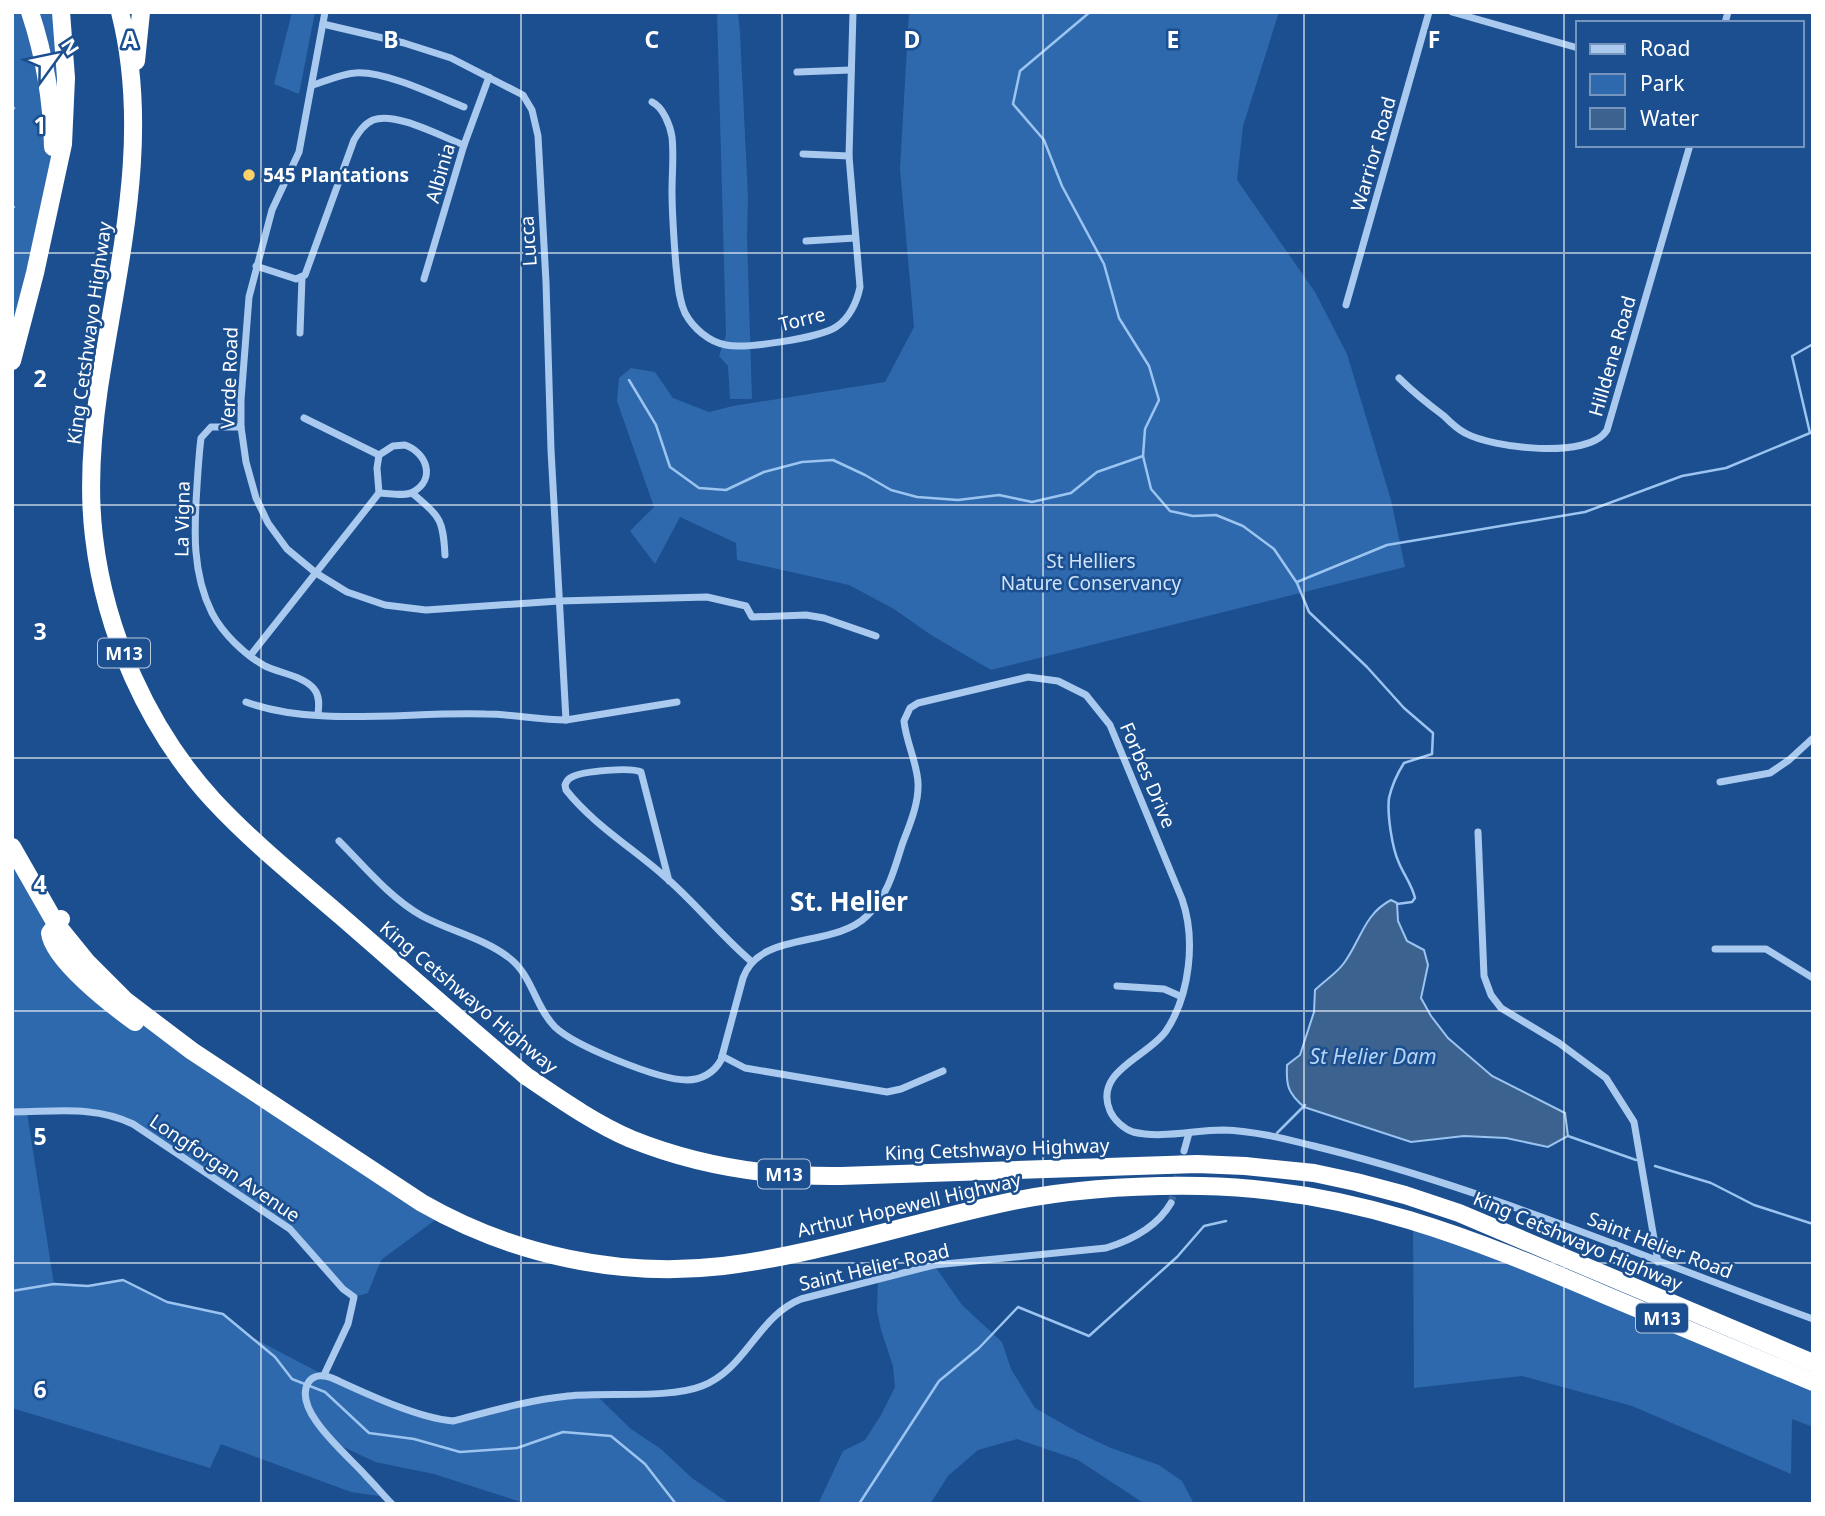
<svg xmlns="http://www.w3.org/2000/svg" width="1825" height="1516" font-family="'Noto Sans',sans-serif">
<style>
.green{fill:#2e69ad}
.water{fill:#3c6290;stroke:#9cc4f0;stroke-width:2}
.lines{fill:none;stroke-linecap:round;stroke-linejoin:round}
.stream{stroke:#9cc4f0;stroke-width:2.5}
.street-tunnel{stroke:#3d69a0;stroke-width:7;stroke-dasharray:7 3.5;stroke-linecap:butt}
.street{stroke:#a9c9ee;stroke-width:7}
.highway{stroke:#fff;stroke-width:18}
.grid{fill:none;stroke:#fff;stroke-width:2;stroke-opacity:0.55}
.poi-dot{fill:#ffd166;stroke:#1b4f8f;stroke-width:2.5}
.labels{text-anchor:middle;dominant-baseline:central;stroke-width:5;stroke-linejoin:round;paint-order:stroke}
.shield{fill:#1b4f8f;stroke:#bbcadd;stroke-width:2}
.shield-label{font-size:18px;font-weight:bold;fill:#fff}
.street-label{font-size:19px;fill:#fff;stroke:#1b4f8f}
.poi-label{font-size:19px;font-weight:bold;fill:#fff;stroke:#1b4f8f;text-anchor:start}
.park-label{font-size:19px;fill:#cfe3fa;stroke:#1b4f8f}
.water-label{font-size:21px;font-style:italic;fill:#b5d3f5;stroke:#1b4f8f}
.district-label{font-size:26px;font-weight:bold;fill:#fff;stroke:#1b4f8f}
.grid-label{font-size:23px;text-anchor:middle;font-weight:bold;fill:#fff;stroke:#1b4f8f;stroke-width:5;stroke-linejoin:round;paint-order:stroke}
</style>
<rect width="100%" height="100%" fill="#1b4f8f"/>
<g class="green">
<polygon points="12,12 61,12 65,123 12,361"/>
<polygon points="292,12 315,12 299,94 274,84"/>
<polygon points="717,12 738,12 740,33 748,197 747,237 752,399 730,399 728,366 719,356 726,335"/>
<polygon points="909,12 1279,12 1243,126 1237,180 1315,292 1347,354 1391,500 1405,567 991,670 931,635 894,609 849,585 737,560 736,543 680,517 655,564 630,531 654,507 617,401 619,378 631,368 655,372 673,398 709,412 733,406 885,382 914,327 900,169"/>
<polygon points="12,847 21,865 126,1001 442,1215 381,1260 368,1293 354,1297 300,1239 133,1124 111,1114 27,1113 54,1284 88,1286 123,1280 167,1302 223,1314 253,1338 324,1375 442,1420 525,1402 595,1394 631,1429 661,1449 692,1478 730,1504 527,1504 434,1474 375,1462 335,1443 386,1497 351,1492 221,1444 210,1468 12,1408"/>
<polygon points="1413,1220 1813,1383 1813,1427 1792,1419 1791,1474 1632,1406 1522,1376 1414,1388"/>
<polygon points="934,1265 962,1305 1002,1342 1011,1369 1035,1408 1079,1433 1111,1448 1159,1465 1182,1481 1194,1504 1145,1504 1078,1460 1017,1439 978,1450 948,1476 930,1504 818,1504 843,1451 865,1440 881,1415 895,1387 893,1366 881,1330 877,1310 878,1278"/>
</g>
<path class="water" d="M1391 900 1397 903 1398 921 1407 941 1424 950 1428 965 1421 998 1431 1016 1448 1038 1492 1076 1565 1113 1568 1136 1548 1147 1506 1138 1464 1136 1411 1142 1304 1107C1288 1093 1286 1086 1287 1065L1300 1055 1314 1012 1315 990C1324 981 1337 973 1344 963 1361 940 1364 914 1391 900Z"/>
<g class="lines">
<g class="stream">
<path d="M1090 12 1020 71 1013 104 1044 140 1062 186 1104 264 1119 318 1149 366 1159 400 1145 429 1143 456 1151 489 1170 511 1193 516 1216 515 1243 526 1274 549 1297 583 1309 612 1367 667 1404 708 1433 733 1432 754 1404 763C1397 774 1392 785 1389 798 1387 814 1392 848 1399 863 1404 875 1412 885 1415 898L1412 902 1397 904"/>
<polyline points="12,110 14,108"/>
<polyline points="12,208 14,207"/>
<polyline points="629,380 656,425 670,467 699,488 726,490 764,472 802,462 833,460 865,475 891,490 917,497 958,500 999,495 1032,502 1071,493 1097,472 1143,456"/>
<polyline points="1297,582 1387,545 1585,512 1682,476 1726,468 1810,433 1792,356 1813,344"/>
<polyline points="1277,1133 1305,1105"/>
<polyline points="1568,1136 1636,1160"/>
<polyline points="1655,1166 1711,1183 1754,1205 1813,1224"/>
<polyline points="12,1291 54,1284 88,1286 123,1280 167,1302 223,1314 275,1357 292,1379 325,1392 369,1433 414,1439 460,1452 517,1448 563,1432 611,1436 645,1464 676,1504"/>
<polyline points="859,1504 939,1381 979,1348 1018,1307 1089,1336 1177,1257 1204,1226 1226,1221"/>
</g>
<polyline class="street-tunnel" points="1171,1203 1184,1151"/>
<g class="street">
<polyline points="325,12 299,152 272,210 249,297 241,400 241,427 246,462 256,498 268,523 287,549 316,573 347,592 385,605 426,610 559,601 707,597 746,606 752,617 806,615 824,618 876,636"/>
<polyline points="1452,12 1578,48"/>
<polyline points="1725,23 1728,12"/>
<polyline points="797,72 851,70"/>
<path d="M313 85C326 81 341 74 355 73 383 70 437 96 464 107"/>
<path d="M652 102C663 107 670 125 672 137 674 155 672 173 672 191 672 216 674 241 676 266 678 281 678 298 685 313 693 328 709 342 726 345 746 349 819 338 836 327 849 319 857 302 860 287L849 156 853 12"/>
<polyline points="803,154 849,156"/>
<polyline points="806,241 855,238"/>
<path d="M256 266 296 279 305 275 354 140C359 132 364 124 373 120 395 111 442 137 464 145"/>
<polyline points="424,279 464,145 489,77"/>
<polyline points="1346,305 1429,12"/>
<polyline points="300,333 302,277"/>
<path d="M1399 378C1413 392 1428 404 1444 416 1450 422 1457 429 1465 433 1492 448 1589 460 1607 430L1690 145"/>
<polyline points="304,418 379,455"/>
<path d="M241 427H211L201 438C199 454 198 470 197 486 194 530 192 573 212 613 223 634 245 655 265 666 279 673 304 676 314 689 320 696 319 706 318 714"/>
<path d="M405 445C427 453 436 479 413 492 405 497 389 493 379 493L377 468 379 455 393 446Z"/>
<path d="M412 493C440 517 443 518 445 555"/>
<polyline points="250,656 379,493"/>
<path d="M246 702C317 728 410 711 486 714 512 714 539 720 566 720L551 450 546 282 538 136 532 110 523 95 451 58 404 43 323 24"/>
<polyline points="566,720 677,702"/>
<polyline points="1720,782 1770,773 1789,760 1813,738"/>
<polyline points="1478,832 1484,976 1491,995 1501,1008 1559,1043 1606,1078 1634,1122 1658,1262"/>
<path d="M339 841C365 867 390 898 422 916 450 931 483 938 508 957 532 974 535 1007 555 1027 575 1046 659 1080 687 1080 701 1080 714 1073 721 1060L743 978C760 930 833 949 867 916 887 897 894 871 902 845 909 826 919 804 918 783 917 762 906 742 904 721L910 708 918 703 1028 677 1058 681 1086 695 1110 725 1182 899C1196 939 1190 995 1166 1031 1148 1057 1093 1071 1110 1111 1114 1120 1124 1129 1133 1132 1162 1139 1194 1130 1223 1130 1257 1131 1290 1140 1322 1148 1490 1190 1650 1260 1813 1319"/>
<path d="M669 881 641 772C631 767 583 771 572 777 567 779 567 781 565 785L566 790C593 824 631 847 663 875 695 902 720 935 752 962"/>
<polyline points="1715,949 1766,949 1813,978"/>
<polyline points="1117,986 1164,989 1180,996"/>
<polyline points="722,1056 745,1068 887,1092 901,1089 943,1071"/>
<path d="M12 1112C55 1112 94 1105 133 1124L290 1229 343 1289 354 1297 348 1324 324 1375"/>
<polyline points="1184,1151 1189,1133"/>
<path d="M392 1504C383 1495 375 1485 366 1476 350 1457 292 1411 308 1383 313 1374 324 1375 332 1378 365 1393 417 1418 453 1421 491 1411 529 1400 568 1396 606 1392 669 1399 702 1386 746 1369 758 1316 801 1299L934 1265 1106 1248C1132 1240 1157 1227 1171 1203"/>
</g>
<g class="highway">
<path d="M30 12C45 57 52 100 53 147"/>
<path d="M120 12C152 138 118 263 99 388 92 436 88 489 94 537 105 632 148 729 213 800 253 843 298 879 342 917 403 970 464 1024 526 1076 560 1099 594 1123 631 1139 698 1166 769 1177 841 1176L1197 1164 1245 1166 1314 1173 1356 1182 1405 1195 1459 1213 1813 1363"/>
<polyline points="136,61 141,12"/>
<polyline points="12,361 35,273 63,144 66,78 61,12"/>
<path d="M12 847 56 924 86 961 126 1001 192 1051 422 1203C513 1255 619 1278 723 1266 821 1254 916 1221 1013 1201 1074 1189 1139 1185 1201 1186 1351 1189 1470 1237 1605 1295 1674 1324 1744 1353 1813 1382"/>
<path d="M61 919 50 933C53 960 113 1006 135 1022"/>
</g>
</g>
<path class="grid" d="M261 12V1504M521 12V1504M782 12V1504M1043 12V1504M1304 12V1504M1564 12V1504M12 253H1813M12 505H1813M12 758H1813M12 1011H1813M12 1263H1813"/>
<circle class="poi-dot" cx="249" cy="175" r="7"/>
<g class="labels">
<g class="shield">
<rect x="98" y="638.5" width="52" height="29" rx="5"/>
<rect x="758" y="1159.5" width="52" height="29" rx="5"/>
<rect x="1636" y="1303.5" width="52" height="29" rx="5"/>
</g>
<g class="shield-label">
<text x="124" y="653">M13</text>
<text x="784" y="1174">M13</text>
<text x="1662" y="1318">M13</text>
</g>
<g class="street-label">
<text transform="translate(1373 154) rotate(-74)">Warrior Road</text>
<text transform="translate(440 173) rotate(-74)">Albinia</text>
<text transform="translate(528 241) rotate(-94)">Lucca</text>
<text transform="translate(802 319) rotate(-14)">Torre</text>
<text transform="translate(89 333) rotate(-82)">King Cetshwayo Highway</text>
<text transform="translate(1612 356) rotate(-74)">Hilldene Road</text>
<text transform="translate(229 378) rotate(-88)">Verde Road</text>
<text transform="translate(182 519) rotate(-89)">La Vigna</text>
<text transform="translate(1148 775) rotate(67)">Forbes Drive</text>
<text transform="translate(469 997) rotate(40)">King Cetshwayo Highway</text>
<text transform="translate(997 1149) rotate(-2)">King Cetshwayo Highway</text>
<text transform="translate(225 1168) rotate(34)">Longforgan Avenue</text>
<text transform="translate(909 1205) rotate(-13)">Arthur Hopewell Highway</text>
<text transform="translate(1578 1241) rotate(23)">King Cetshwayo Highway</text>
<text transform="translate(1660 1245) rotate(21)">Saint Helier Road</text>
<text transform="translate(874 1267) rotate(-13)">Saint Helier Road</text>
</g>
<g class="poi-label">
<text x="263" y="175">545 Plantations</text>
</g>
<g class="park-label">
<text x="1091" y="561">St Helliers<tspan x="1091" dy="22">Nature Conservancy</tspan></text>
</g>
<g class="water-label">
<text x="1373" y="1056">St Helier Dam</text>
</g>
<g class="district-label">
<text x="849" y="901">St. Helier</text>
</g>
</g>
<g class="grid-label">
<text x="130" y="48">A</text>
<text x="391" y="48">B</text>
<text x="652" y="48">C</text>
<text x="912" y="48">D</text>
<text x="1173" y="48">E</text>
<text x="1434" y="48">F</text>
<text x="40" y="134">1</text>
<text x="40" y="387">2</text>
<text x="40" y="640">3</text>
<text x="40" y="892">4</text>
<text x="40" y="1145">5</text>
<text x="40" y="1398">6</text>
</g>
<rect width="1825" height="1516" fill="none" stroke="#ffffff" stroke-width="28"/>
<rect x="1576" y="21" width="228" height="126" fill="#1b4f8f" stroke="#7695bc" stroke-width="2"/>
<rect x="1590" y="44" width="35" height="10" fill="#a9c9ee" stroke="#7695bc" stroke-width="2"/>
<text x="1640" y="56" font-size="21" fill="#ffffff">Road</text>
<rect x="1590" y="74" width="35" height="21" fill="#2e69ad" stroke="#7695bc" stroke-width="2"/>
<text x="1640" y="91" font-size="21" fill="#ffffff">Park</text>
<rect x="1590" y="108" width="35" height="21" fill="#3c6290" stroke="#7695bc" stroke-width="2"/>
<text x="1640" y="126" font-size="21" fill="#ffffff">Water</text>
<g transform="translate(56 56) rotate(57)" stroke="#1b4f8f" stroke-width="5" paint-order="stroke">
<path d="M0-5L12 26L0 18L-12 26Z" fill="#ffffff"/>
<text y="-10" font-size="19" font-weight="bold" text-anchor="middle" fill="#ffffff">N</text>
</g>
</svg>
